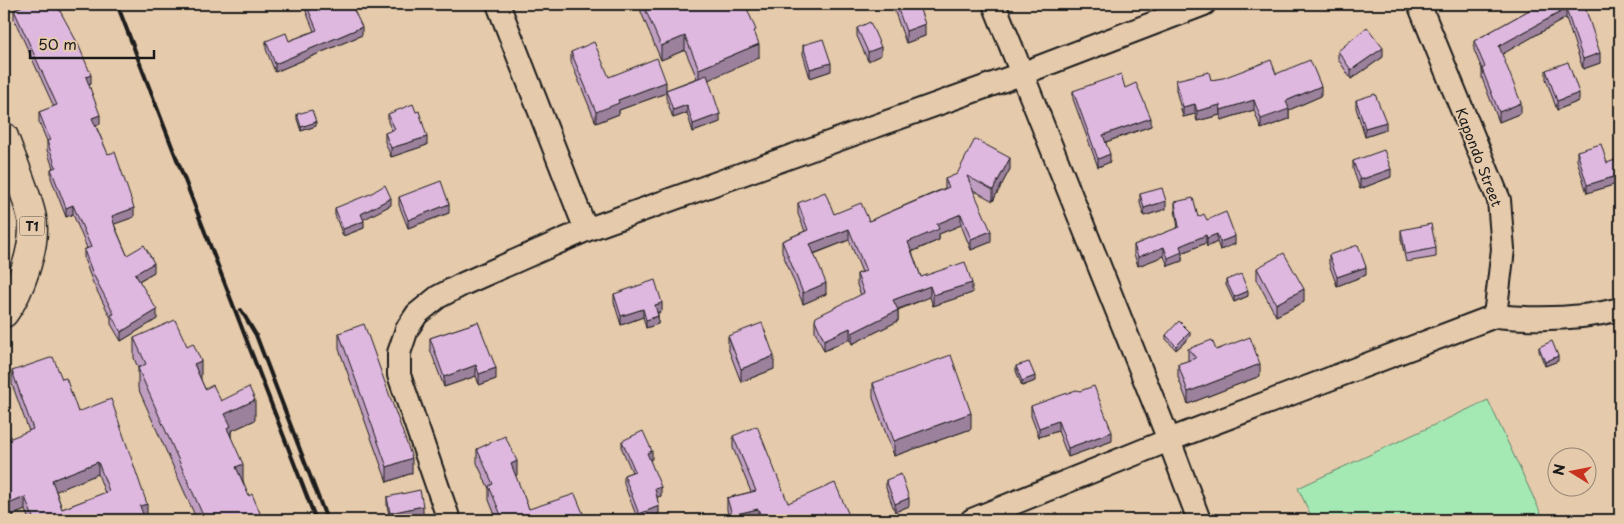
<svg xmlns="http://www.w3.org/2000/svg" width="1624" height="524" font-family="'Playpen Sans',sans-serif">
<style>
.green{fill:#a4e9b4;stroke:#608268}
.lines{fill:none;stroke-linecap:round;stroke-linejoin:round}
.minor-casing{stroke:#1c1c1c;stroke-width:26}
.highway-casing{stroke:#1c1c1c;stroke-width:31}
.minor{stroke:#e5caac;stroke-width:22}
.highway{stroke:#e5caac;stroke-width:28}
.rail{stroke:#1c1c1c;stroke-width:4}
.wall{fill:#c09ec1;stroke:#1c1c1c;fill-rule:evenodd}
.shaded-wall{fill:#9c819d;stroke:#1c1c1c}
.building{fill:#dfb8e0;stroke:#1c1c1c;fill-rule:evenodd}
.labels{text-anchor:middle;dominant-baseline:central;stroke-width:4;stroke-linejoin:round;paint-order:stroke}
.shield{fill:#e5caac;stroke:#585047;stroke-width:1}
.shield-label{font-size:12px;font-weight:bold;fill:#1c1c1c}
.street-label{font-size:14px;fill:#1c1c1c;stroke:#e5caac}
</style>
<rect width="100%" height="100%" fill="#e5caac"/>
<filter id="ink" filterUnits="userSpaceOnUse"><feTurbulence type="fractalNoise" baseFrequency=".02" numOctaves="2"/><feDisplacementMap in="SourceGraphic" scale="10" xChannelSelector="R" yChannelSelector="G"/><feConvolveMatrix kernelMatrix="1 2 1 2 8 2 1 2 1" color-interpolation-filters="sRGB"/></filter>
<g filter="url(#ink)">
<polygon class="green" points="1488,400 1544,520 1313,520 1298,488"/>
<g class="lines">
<defs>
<g id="minor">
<polyline points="498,4 586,230"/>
<polyline points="994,4 1169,440 1199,520"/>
<polyline points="1419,4 1499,200 1503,249 1495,316"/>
<polyline points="449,520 399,375 399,353 407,329 417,314 438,297 463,284 586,230 1021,74 1204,4"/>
<path d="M972 520 1169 440 1495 316C1538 320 1579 320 1620 309"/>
</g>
<path id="highway" d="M4 137C13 163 26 191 32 218 37 245 20 292 4 313"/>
</defs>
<use href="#minor" class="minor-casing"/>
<use href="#highway" class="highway-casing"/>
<use href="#minor" class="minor"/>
<use href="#highway" class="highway"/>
<g class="rail">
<polyline points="117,4 316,520"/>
<polyline points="241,310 256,335 327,520"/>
</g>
</g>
<g class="wall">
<polygon points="303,4 351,4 362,35 275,72 266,49 266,41 289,41 314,31"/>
<polygon points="641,4 745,4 756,38 759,58 708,79 720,122 693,132 687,113 673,118 666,98 666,93 619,110 619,114 596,123 571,62 571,52 609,77 666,90 697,78 685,50 661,60 641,12"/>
<polygon points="892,4 918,4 925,36 906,43"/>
<polygon points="1540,4 1592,4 1585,8 1600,63 1583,69 1566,18 1502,54 1521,113 1499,122 1482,78 1482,69 1474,50 1474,41"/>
<polygon points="14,10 61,13 91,84 89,85 100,124 96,126 134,217 114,224 127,255 154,272 139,281 157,319 121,341 111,324 111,318 93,283 84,259 84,250 87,248 73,214 66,217 51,178 51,169 53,168 47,150 47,141 39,122 39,112 54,107 14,19"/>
<polygon points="857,28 881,55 868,61 857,36"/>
<polygon points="803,45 831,71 810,78 803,54"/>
<polygon points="1338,51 1383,57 1351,79 1338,59"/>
<polygon points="1546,70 1579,101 1557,110 1546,79"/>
<polygon points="1276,74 1321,96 1289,110 1289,119 1261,129 1254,110 1221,120 1220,115 1197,121 1195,114 1183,117 1176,90 1176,80 1211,80"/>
<polygon points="1125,88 1151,126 1106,142 1110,162 1098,167 1073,99 1073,91"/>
<polygon points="1356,100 1386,130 1365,137 1356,108"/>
<polygon points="297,114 316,126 301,131 297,119"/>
<polygon points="388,114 427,145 391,157 385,142 385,133 392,131 388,122"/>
<polygon points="1577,151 1607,163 1620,183 1587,193 1577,160"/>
<polygon points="1353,161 1391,177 1360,189 1353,169"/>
<polygon points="1010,169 993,201 973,190 991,242 971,250 961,225 939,234 939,240 912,252 921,277 972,293 933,306 930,297 898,310 898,321 852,344 850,339 824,351 815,331 815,320 861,295 857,285 857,274 862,272 849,240 814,254 826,294 803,304 782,252 782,241 805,231 798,214 798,203 834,214 869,221 945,188 945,179"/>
<polygon points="1140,194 1166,209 1144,216 1140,203"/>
<polygon points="399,197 449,213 408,228 399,205"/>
<polygon points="1175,202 1198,217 1207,220 1235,244 1220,250 1217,242 1207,247 1206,243 1182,253 1182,261 1168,266 1164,256 1138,266 1134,254 1134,245 1178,228 1175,210"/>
<polygon points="391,205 363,219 364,228 343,236 335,215 335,208"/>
<polygon points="1401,230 1436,248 1436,257 1406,262 1401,239"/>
<polygon points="1329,255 1366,275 1337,286 1329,264"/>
<polygon points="1257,268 1304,302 1276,316 1257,280"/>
<polygon points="1226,280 1248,296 1234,302 1226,285"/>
<polygon points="614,294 662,311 658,313 658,324 646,328 643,317 621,325 614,302"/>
<polygon points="478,322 496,379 479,385 476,376 444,387 430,349 430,338"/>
<polygon points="339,333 412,473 387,482 339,349"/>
<polygon points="1166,335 1190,337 1176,350 1166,339"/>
<polygon points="728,336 774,369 741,382 728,348"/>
<polygon points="134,338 201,380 205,389 221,401 255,420 231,431 231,437 243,481 249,496 263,520 197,520 138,388 138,368 134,358"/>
<polygon points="1539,347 1558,361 1545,366 1539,351"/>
<polygon points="1188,349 1216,350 1260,376 1188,404 1178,377 1178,364 1188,361"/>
<polygon points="1016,366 1035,381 1022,386 1016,371"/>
<path d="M12 371 62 379 78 412 147 516 144 517V520H29L25 510 4 519 29 431 12 384ZM98 474 105 493 62 509 56 491Z"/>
<polygon points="873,383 971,429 894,456 873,398"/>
<polygon points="1031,406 1112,441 1068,457 1058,431 1039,437 1031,416"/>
<polygon points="733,436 788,503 851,520 730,520 727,510 727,498 751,492 733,448"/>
<polygon points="622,441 652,459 650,460 661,496 657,497 659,514 644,520 638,520 624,484 624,475 632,472 622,449"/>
<polygon points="477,449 517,475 515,476 529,509 585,520 497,520 489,500 489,489 477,463"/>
<polygon points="886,480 909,506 895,512 886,488"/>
<polygon points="387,497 423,514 395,520 390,520 387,505"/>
</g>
<g class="shaded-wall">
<polygon points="1583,4 1592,4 1583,9"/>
<polygon points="1566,9 1566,18 1499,56 1499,46"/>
<polygon points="925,24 925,36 906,43 906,31"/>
<polygon points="362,27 362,35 275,72 275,64"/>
<polygon points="685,36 685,50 661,60 661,46"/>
<polygon points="759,44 759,58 699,84 699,69"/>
<polygon points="881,47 881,55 868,61 868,52"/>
<polygon points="1383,48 1383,57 1351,79 1351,70"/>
<polygon points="1600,53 1600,63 1583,69 1583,59"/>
<polygon points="831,63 831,71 810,78 810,69"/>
<polygon points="91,75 91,84 86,86 86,77"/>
<polygon points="666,82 666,93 619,110 619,114 596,123 596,112 618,100"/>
<polygon points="1321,86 1321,96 1289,110 1289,119 1261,129 1261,119 1286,101"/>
<polygon points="1579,93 1579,101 1557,110 1557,101"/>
<polygon points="1254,100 1254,110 1221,120 1221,110"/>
<polygon points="1521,103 1521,113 1499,122 1499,112"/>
<polygon points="1195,104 1195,114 1183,117 1183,107"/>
<polygon points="687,105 687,113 673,118 673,110"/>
<polygon points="1220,105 1220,115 1197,121 1197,111"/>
<polygon points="720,114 720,122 693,132 693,124"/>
<polygon points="100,115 100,124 92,127 92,118"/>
<polygon points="1151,118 1151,126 1103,143 1103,135"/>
<polygon points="316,122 316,126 301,131 301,127"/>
<polygon points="1386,122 1386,130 1365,137 1365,128"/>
<polygon points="427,137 427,145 391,157 391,148"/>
<polygon points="1110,154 1110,162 1098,167 1098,159"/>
<polygon points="1010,158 1010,169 993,201 993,190"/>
<polygon points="1391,169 1391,177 1360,189 1360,180"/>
<polygon points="1620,175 1620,183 1587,193 1587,185"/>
<polygon points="391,198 391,205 361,221 361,214"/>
<polygon points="1166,201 1166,209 1144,216 1144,208"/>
<polygon points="449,204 449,213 408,228 408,220"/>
<polygon points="73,205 73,214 66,217 66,208"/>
<polygon points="134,208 134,217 112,225 112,216"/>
<polygon points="961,214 961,225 939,234 939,240 908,253 908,242 937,224"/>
<polygon points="364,221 364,228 343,236 343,229"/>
<polygon points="849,229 849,240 810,255 810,244"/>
<polygon points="991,231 991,242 971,250 971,239"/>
<polygon points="1217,234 1217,242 1207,247 1207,238"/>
<polygon points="1206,235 1206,243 1182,253 1182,261 1168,266 1168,258 1180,246"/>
<polygon points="1235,236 1235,244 1220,250 1220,242"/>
<polygon points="1164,247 1164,256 1138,266 1138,257"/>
<polygon points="154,263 154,272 135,283 135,274"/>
<polygon points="1366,267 1366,275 1337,286 1337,277"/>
<polygon points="826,283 826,294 803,304 803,293"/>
<polygon points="972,283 972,293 933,306 933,295"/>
<polygon points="930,286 930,297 893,311 893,300"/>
<polygon points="1304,289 1304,302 1276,316 1276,304"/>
<polygon points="1248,291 1248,296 1234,302 1234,297"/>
<polygon points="662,303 662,311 655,313 655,305"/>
<polygon points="643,309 643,317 621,325 621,316"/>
<polygon points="157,310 157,319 121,341 121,332"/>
<polygon points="898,310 898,321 852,344 852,333"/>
<polygon points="658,316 658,324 646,328 646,320"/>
<polygon points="850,328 850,339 824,351 824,340"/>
<polygon points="1190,332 1190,337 1176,350 1176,346"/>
<polygon points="774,356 774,369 741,382 741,369"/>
<polygon points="1558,356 1558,361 1545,366 1545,362"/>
<polygon points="201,361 201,381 194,364"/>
<polygon points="1260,364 1260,376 1188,404 1188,392"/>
<polygon points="476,365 476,376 444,387 444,377"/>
<polygon points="496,368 496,379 479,385 479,374"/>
<polygon points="1035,376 1035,381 1022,386 1022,381"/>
<polygon points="255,400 255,420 231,431 231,446 227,448 225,414"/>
<polygon points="971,413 971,429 894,456 894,441"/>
<polygon points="1058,421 1058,431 1039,437 1039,428"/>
<polygon points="1112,432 1112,441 1068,457 1068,448"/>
<polygon points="652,451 652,459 647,462 647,453"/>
<polygon points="412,458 412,473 387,482 387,467"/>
<polygon points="517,461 517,475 511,478 511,464"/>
<polygon points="98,462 98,474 52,493 52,480"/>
<polygon points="243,464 243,484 236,467"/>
<polygon points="661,487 661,496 655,498 655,489"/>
<polygon points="25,497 25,510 4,519 4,506"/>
<polygon points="909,498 909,506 895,512 895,504"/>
<polygon points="147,504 147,516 144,517 144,520 135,520 140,506"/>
<polygon points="423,506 423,514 395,520 390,520 390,513"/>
<polygon points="659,506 659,514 644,520 639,520 639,514"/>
<polygon points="758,509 758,520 732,520 732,515"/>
</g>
<g class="building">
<polygon points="27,4 59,4 61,8 59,9 78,44 91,75 86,77 100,115 92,118 108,154 115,152 134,208 112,216 115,227 127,255 144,245 154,263 135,274 157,310 121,332 111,315 114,314 93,274 84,250 91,247 73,205 66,208 51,169 56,167 47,141 50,140 39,112 57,105 14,10"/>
<polygon points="306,4 351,4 362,27 275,64 266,41 286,33 289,41 317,30"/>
<polygon points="643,4 745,4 756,30 754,31 759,44 699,69 685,36 661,46"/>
<polygon points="896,4 918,4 925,24 906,31"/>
<polygon points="1540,4 1584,4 1600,53 1583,59 1566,9 1499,46 1521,103 1499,112 1482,69 1485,67 1474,41"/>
<polygon points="870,22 881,47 868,52 857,28"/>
<polygon points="1367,27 1383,48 1351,70 1338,51"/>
<polygon points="823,39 831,63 810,69 803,45"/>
<polygon points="594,42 609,77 657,58 666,82 618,100 619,103 596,112 571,52"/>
<polygon points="1271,60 1276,74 1310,60 1321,86 1286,101 1289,109 1261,119 1254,100 1221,110 1220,105 1197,111 1195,104 1183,107 1176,80 1209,72 1211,80 1223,78"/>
<polygon points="1568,62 1579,93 1557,101 1546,70"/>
<polygon points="1121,74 1125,88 1136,83 1151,118 1103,135 1110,154 1098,159 1073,91"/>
<polygon points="707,75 720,114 693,124 687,105 673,110 666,90"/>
<polygon points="1375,94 1386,122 1365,128 1356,100"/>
<polygon points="413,104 416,112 419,111 427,137 391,148 385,133 395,129 388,114"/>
<polygon points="312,110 316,122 301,127 297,114"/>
<polygon points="975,139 1010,158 993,190 967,176 991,231 971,239 961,214 937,224 939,229 908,242 921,277 965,262 972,283 933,295 930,286 893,300 898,310 852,333 850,328 824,340 815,320 816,317 864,293 857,274 866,271 849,229 810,244 826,283 803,293 782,241 808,230 798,203 825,192 834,214 861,203 869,221 949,187 945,179 957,174"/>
<polygon points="1601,144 1607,163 1615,160 1620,175 1587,185 1577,151"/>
<polygon points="1384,150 1391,169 1360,180 1353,161"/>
<polygon points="441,181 449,204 408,220 399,197"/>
<polygon points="385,185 391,198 361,214 364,221 343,229 335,208 370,194"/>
<polygon points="1162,188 1166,201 1144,208 1140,194"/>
<polygon points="1193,198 1198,217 1204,214 1207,220 1226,212 1235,236 1220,242 1217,234 1207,238 1206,235 1180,246 1182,252 1168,258 1164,247 1138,257 1134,245 1179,227 1175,202"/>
<polygon points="1431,224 1436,248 1406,254 1401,230"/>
<polygon points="1358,245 1366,267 1337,277 1329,255"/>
<polygon points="1284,253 1304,289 1276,304 1257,268"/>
<polygon points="1241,274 1248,291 1234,297 1226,280"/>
<polygon points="655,280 662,303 655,305 658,316 646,320 643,309 621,316 614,294"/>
<polygon points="175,320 187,346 193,343 201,361 194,364 205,389 213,385 221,401 249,387 255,400 225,414 231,426 227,428 243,464 236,467 249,496 252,494 263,520 205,520 138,368 146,364 134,338"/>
<polygon points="1179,321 1190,332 1176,346 1166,335"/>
<polygon points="478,322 496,368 479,374 476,365 444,377 430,338"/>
<polygon points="762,323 774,356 741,369 728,336"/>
<polygon points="364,324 412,458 387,467 339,333"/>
<polygon points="1250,337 1260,364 1188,392 1178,364 1196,358 1188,349 1212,340 1216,350"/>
<polygon points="1552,341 1558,356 1545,362 1539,347"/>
<polygon points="951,355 971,413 894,441 873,383"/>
<path d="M53 357 62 379 66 378 78 412 111 399 147 504 140 506 144 517 135 520H34L25 497 4 506V441L33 429 12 371ZM98 462 109 491 62 509 52 480Z"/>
<polygon points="1029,362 1035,376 1022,381 1016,366"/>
<polygon points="1094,386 1112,432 1068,448 1058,421 1039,428 1031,406 1076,390 1080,391"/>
<polygon points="757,426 788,503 835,483 851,520 763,520 758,509 732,515 727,498 756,491 733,436"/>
<polygon points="643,431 652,451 647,453 661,487 655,489 659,506 639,514 624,475 635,471 622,441"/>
<polygon points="505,436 517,461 511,464 529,509 575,494 585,518 579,520 503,520 489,486 493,484 477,449"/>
<polygon points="901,474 909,498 895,504 886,480"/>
<polygon points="420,490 423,506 390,513 387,497"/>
</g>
</g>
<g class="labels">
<rect class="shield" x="19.5" y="216.5" width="25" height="19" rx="4"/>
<g class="shield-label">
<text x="32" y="226">T1</text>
</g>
<g class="street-label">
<text transform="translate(1479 157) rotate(69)">Kapondo Street</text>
</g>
</g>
<rect width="1624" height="524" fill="none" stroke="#e5caac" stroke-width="20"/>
<rect x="10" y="10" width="1604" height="504" fill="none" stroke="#1c1c1c" stroke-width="2" filter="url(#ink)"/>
<g transform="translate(1572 472) rotate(280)"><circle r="24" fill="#e5caac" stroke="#958472"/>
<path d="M0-4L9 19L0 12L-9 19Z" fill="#c8321e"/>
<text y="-8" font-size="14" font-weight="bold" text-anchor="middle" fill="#1c1c1c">N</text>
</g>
<path d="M30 50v8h124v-8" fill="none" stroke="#1c1c1c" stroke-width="2.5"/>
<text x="38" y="50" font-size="15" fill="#1c1c1c" stroke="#e5caac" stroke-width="4" paint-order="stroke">50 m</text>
</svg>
